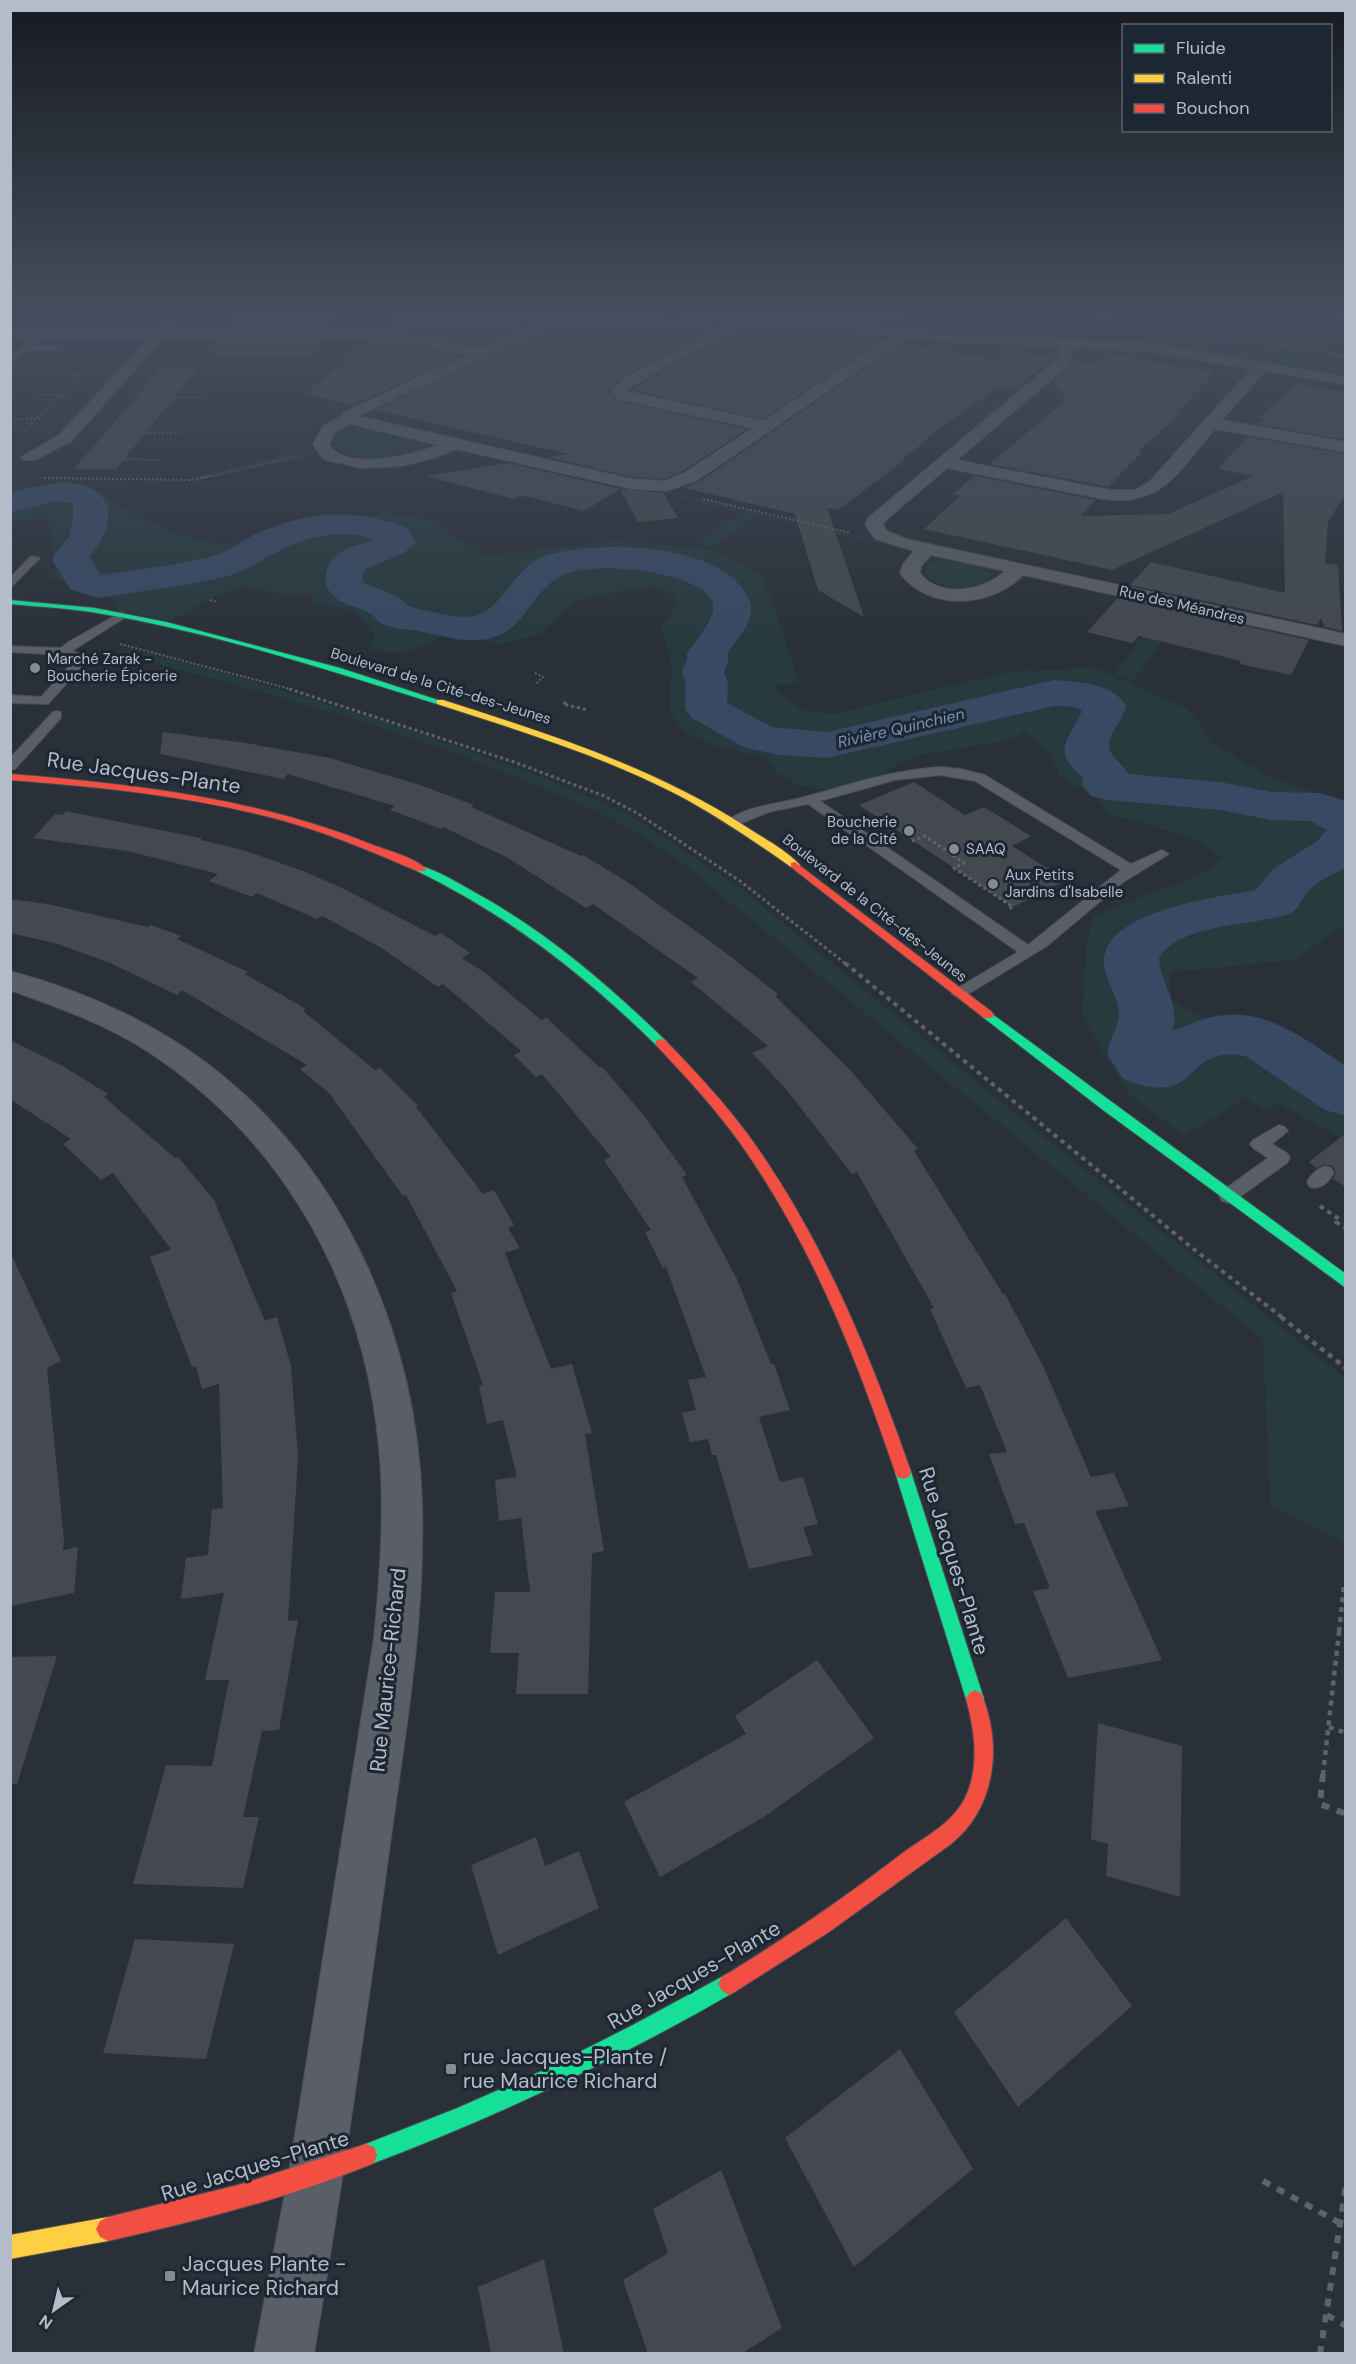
<svg xmlns="http://www.w3.org/2000/svg" width="1356" height="2364" font-family="'DM Sans',sans-serif">
<style>
.green{fill:#273a3e}
.lines{fill:none;stroke-linecap:round;stroke-linejoin:round}
.stream{stroke:#384963;stroke-width:4.5}
.river{fill:#384963;fill-rule:evenodd}
.building{fill:#444950}
.lane-casing{stroke:#484c53;stroke-width:2}
.street-casing{stroke:#484c53;stroke-width:2}
.fast-casing{stroke:#484c53;stroke-width:2}
.slow-casing{stroke:#484c53;stroke-width:2}
.jam-casing{stroke:#484c53;stroke-width:2}
.path-far5{stroke:#5d636a;stroke-width:1.5;stroke-dasharray:2 2;stroke-linecap:butt}
.path-far4{stroke:#5d636a;stroke-width:2;stroke-dasharray:2 2;stroke-linecap:butt}
.path-far3{stroke:#5d636a;stroke-width:3;stroke-dasharray:3 3;stroke-linecap:butt}
.path-far2{stroke:#5d636a;stroke-width:4;stroke-dasharray:4.5 4.5;stroke-linecap:butt}
.path-far1{stroke:#5d636a;stroke-width:4.5;stroke-dasharray:5 5;stroke-linecap:butt}
.path{stroke:#5d636a;stroke-width:6;stroke-dasharray:8 8;stroke-linecap:butt}
.lane{fill:#5a5e66;fill-rule:evenodd}
.street{fill:#5a5e66;fill-rule:evenodd}
.fast{fill:#16e098;fill-rule:evenodd}
.slow{fill:#ffcf43;fill-rule:evenodd}
.jam{fill:#f24e42;fill-rule:evenodd}
.rail-casing{stroke:#595d64;stroke-width:3}
.rail{stroke:#1d2633;stroke-width:2;stroke-dasharray:6;stroke-linecap:butt}
.poi-dot{fill:#848b96;stroke:#1d2633;stroke-width:2}
.labels{text-anchor:middle;dominant-baseline:central;stroke-width:6;stroke-linejoin:round;paint-order:stroke}
.far-street-label{font-size:15px;fill:#b4bcc9;stroke:#1d2633}
.far-poi-label{font-size:15px;fill:#b4bcc9;stroke:#1d2633;text-anchor:start}
.far-water-label{font-size:16px;font-style:italic;fill:#7c92b1;stroke:#1d2633}
.near-street-label{font-size:21px;fill:#b4bcc9;stroke:#1d2633}
.near-poi-label{font-size:21px;fill:#b4bcc9;stroke:#1d2633;text-anchor:start}
</style>
<rect width="100%" height="100%" fill="#2a3038"/>
<g class="green">
<polygon points="915,312 1000,312 1300,358 1299,361 1345,368 1345,378 1141,343 939,334 888,329"/>
<path d="M348 428H361L393 435 391 437 394 438 397 436 423 442 429 447C412 462 348 465 334 445L339 432Z"/>
<polygon points="310,449 315,455 194,482 199,475"/>
<path d="M60 488H92L141 518 175 533 211 543 232 545 267 538 300 528 314 512 378 517 380 511 437 521 464 543 487 556 616 541 700 548 720 553 762 574 800 684H774L776 690 804 711 833 714 1004 673 1093 667 1187 709 1201 725 1210 742 1273 779 1345 802V925L1294 960 1171 972V1000L1211 1022 1235 1017 1299 1041 1345 1076V1141L1279 1103 1266 1111 1245 1098 1185 1136 1131 1096 1101 1050 1082 1013 1086 945 1094 916 1205 872 1223 858 1194 839 1107 813 1096 797 1060 777C1052 755 1044 743 1024 732L1012 740 914 756 864 783 834 791 799 785 776 773 766 758 717 746 684 732 669 709 672 665 661 626 673 613 676 596 657 586 625 590 574 601 538 635 498 645 452 628 435 641 405 653 369 651 374 635 358 614 338 607 312 604 310 593 281 594 245 586 217 595 171 621 118 610 105 590 80 582 51 579 59 565 51 547 49 525 42 518 14 522 11 527V497L40 494Z"/>
<polygon points="671,490 684,496 853,535 864,535 885,545 755,516 713,547 697,544 740,513 659,492"/>
<path d="M942 560 968 563 986 569 990 573 991 578C977 595 943 587 927 577L924 569 931 563Z"/>
<polygon points="1163,607 1184,612 1132,682 1114,675"/>
<path d="M122 647 209 669 378 719 547 779 632 816 742 889 1028 1124 1345 1378V1544L1270 1505 1263 1340 685 865C667 854 650 841 632 830 591 807 547 790 503 772 378 722 248 687 117 654Z"/>
</g>
<g class="lines">
<polyline class="stream" points="1306,312 1346,318"/>
<path class="river" d="M59 482C114 483 122 519 89 557L101 575C137 569 175 566 210 557 227 553 241 541 256 534 305 511 357 508 408 528L416 542 404 553 366 569 363 573V582C373 588 386 590 396 596 402 599 405 605 411 607 429 611 455 619 474 616 501 612 514 567 542 557 590 539 719 542 746 594 749 599 752 604 751 611 750 628 735 640 727 654L729 659 724 672 728 684 727 703 772 727 827 732 1054 680C1079 682 1110 682 1126 705 1124 721 1105 735 1110 751 1112 756 1124 767 1129 774L1220 782 1271 792 1320 793 1346 801V867C1333 875 1316 881 1307 893 1301 900 1298 911 1289 914 1253 926 1180 923 1159 958 1161 986 1181 1003 1172 1031 1189 1025 1207 1016 1225 1015 1270 1010 1310 1043 1346 1066V1116L1325 1110 1247 1057C1232 1051 1212 1055 1199 1066 1193 1071 1188 1078 1181 1082 1164 1093 1139 1086 1122 1078L1108 1055C1107 1040 1120 1027 1119 1011 1117 992 1099 973 1105 953 1118 909 1218 897 1256 890L1273 869 1317 841 1327 830 1310 821 1271 820 1220 810 1108 800 1091 796 1082 784 1083 777C1049 752 1070 738 1082 711L1075 707 1054 706 827 758 779 755 743 747 692 718 685 709 686 684 682 672 687 659V654C696 637 728 610 705 592 679 570 586 559 557 578 521 603 524 644 463 640 450 639 437 634 423 632 410 629 396 630 383 624 378 622 375 616 369 613 359 607 346 606 336 598 319 585 324 565 340 553 350 546 363 544 374 540 343 527 305 537 277 552 261 560 246 571 228 576 185 587 140 591 97 598L70 589 53 562V556L69 537 73 518V504C54 496 29 509 10 513V492Z"/>
</g>
<g class="building">
<polygon points="403,312 555,312 480,347 411,333 382,330"/>
<polygon points="580,312 626,312 674,321 693,312 742,312 622,377 609,391 617,401 747,429 683,471 665,479 632,477 548,457 568,454 375,410"/>
<polygon points="803,312 913,312 889,326"/>
<polygon points="240,313 341,314 331,329 229,329"/>
<polygon points="761,317 873,335 870,337 882,339 764,419 631,390"/>
<polygon points="323,341 314,356 210,356 219,342"/>
<polygon points="368,341 411,345 460,356 353,405 305,394"/>
<polygon points="903,343 998,360 1012,350 1054,357 1014,390 997,387 923,441 926,441 903,458 906,459 838,510 827,508 864,617 818,590 795,514 684,488 697,483"/>
<polygon points="1110,354 1215,372 1179,410 1182,411 1138,452 1141,453 1108,487 989,464 1067,400 1053,381 1066,370 1071,360 1096,365"/>
<polygon points="161,368 198,368 116,469 74,469"/>
<polygon points="1297,384 1346,393 1346,440 1259,424 1264,419 1258,418"/>
<polygon points="1247,437 1346,454 1346,494 1328,521 1325,563 1338,565 1342,631 1325,627 1321,618 1317,625 1130,585 1151,562 1285,593 1283,492 1112,570 924,529 960,496 953,494 975,476 1096,500 1080,516 1168,514 1253,476 1218,469"/>
<polygon points="509,463 620,489 584,511 530,497 518,496 513,499 426,476"/>
<polygon points="620,489 663,493 678,518 638,522"/>
<polygon points="1118,598 1309,640 1291,675 1240,664 1241,661 1139,636 1132,643 1087,632"/>
<polygon points="163,732 246,743 330,758 420,785 474,805 471,807 581,856 583,855 629,883 726,953 778,994 775,996 851,1071 918,1149 914,1151 1003,1294 1005,1294 1044,1368 1091,1477 1114,1473 1129,1506 1095,1511 1162,1660 1068,1678 1033,1591 1050,1588 1024,1523 1015,1524 989,1454 1007,1452 980,1385 966,1388 930,1309 934,1308 857,1172 852,1174 785,1088 752,1053 768,1046 691,982 698,978 593,904 586,908 508,858 443,827 441,829 390,810 395,806 288,774 283,779 160,754"/>
<polygon points="914,782 965,815 984,807 1031,836 1012,846 1066,880 1013,907 859,805"/>
<polygon points="65,811 201,838 201,840 243,850 303,871 340,887 435,936 441,933 470,953 462,958 484,972 541,1020 546,1017 600,1068 602,1067 642,1113 687,1175 682,1177 737,1279 771,1364 774,1364 790,1410 759,1417 780,1482 803,1477 818,1524 803,1527 813,1555 749,1569 716,1455 712,1455 708,1439 690,1442 682,1413 696,1410 688,1380 706,1377 666,1267 663,1268 645,1232 651,1230 604,1160 611,1157 542,1074 536,1077 514,1055 521,1051 443,984 438,987 380,947 322,916 317,919 257,893 252,897 209,881 218,874 128,851 33,838 55,814 64,815"/>
<polygon points="10,899 47,904 148,927 151,925 181,936 177,939 248,972 245,974 306,1009 303,1011 375,1070 380,1068 418,1106 416,1107 483,1194 494,1190 514,1225 508,1228 520,1248 505,1253 551,1369 572,1364 592,1433 585,1434 604,1551 592,1553 588,1694 516,1694 519,1653 490,1653 495,1592 530,1592 521,1518 499,1521 495,1480 517,1477 503,1420 487,1424 479,1386 483,1385 451,1293 457,1291 406,1195 403,1196 329,1093 300,1069 307,1065 182,990 177,995 110,963 58,944 10,933"/>
<polygon points="10,1040 61,1065 108,1094 104,1097 175,1158 178,1157 214,1200 265,1321 277,1317 291,1366 298,1457 288,1621 298,1620 279,1730 262,1731 243,1817 259,1817 243,1888 133,1884 166,1765 212,1766 229,1680 205,1680 224,1593 181,1599 186,1558 208,1555 212,1509 223,1508 219,1384 202,1389 196,1366 192,1367 150,1257 171,1249 113,1173 101,1180 63,1144 71,1139 10,1099"/>
<polygon points="1346,1133 1346,1187 1333,1179 1336,1172 1332,1166 1324,1164 1317,1168 1309,1162"/>
<polygon points="10,1252 61,1361 47,1368 64,1540 63,1550 78,1547 74,1593 10,1606"/>
<polygon points="57,1656 17,1784 10,1783 10,1657"/>
<polygon points="817,1660 874,1738 764,1817 660,1877 624,1802 746,1734 735,1716"/>
<polygon points="1098,1723 1182,1746 1180,1897 1106,1876 1108,1844 1091,1839"/>
<polygon points="536,1837 545,1866 579,1851 599,1908 498,1955 471,1865"/>
<polygon points="1066,1918 1132,2006 1018,2107 954,2012"/>
<polygon points="135,1939 234,1944 206,2059 103,2053"/>
<polygon points="900,2049 973,2169 854,2267 785,2138"/>
<polygon points="721,2170 782,2328 741,2354 648,2354 623,2280 668,2253 653,2209"/>
<polygon points="544,2259 564,2354 491,2354 478,2287"/>
</g>
<g class="lines">
<defs>
<g id="lane">
<polygon points="36,334 43,336 33,346 56,346 60,348 56,350 28,350 10,364 10,357"/>
<polygon points="31,556 40,558 10,588 10,578"/>
<polygon points="122,612 127,615 126,617 72,651 84,655 87,661 48,704 10,703 10,695 41,697 75,660 63,655 10,652 10,646 61,648 68,642"/>
<polygon points="57,711 61,712 61,718 15,769 10,770 10,758 53,712"/>
<path d="M940 767 961 769 985 775 1131 864 1162 850 1169 854 1122 883 1047 946 960 999 952 994 954 990 1018 952 808 804 769 812 732 827 725 823C741 806 786 803 808 796 852 784 893 770 940 767ZM940 775 975 781 1121 870 1028 945 820 801 895 780Z"/>
<polygon points="1279,1125 1285,1127 1288,1131 1272,1144 1287,1153 1290,1158 1287,1163 1234,1201 1228,1203 1222,1201 1219,1196 1222,1191 1268,1158 1253,1148 1250,1144 1253,1140"/>
<path d="M1325 1166 1331 1168 1334 1173C1328 1183 1321 1190 1310 1187L1307 1182C1311 1174 1317 1169 1325 1166Z"/>
</g>
<g id="street">
<path d="M561 312H578L358 416 632 479 665 481 684 473 753 428 617 399 611 391 623 379 747 312H789L913 332 1147 343 1346 377V385L1265 371 1222 420 1346 442V452L1215 429C1180 469 1163 508 1103 499L947 468 886 520 883 525 887 531 906 539 1346 634V646L1023 575C992 608 928 612 900 573L903 564 914 551 875 539 865 525 869 517 1054 362 1061 351V347L905 339 696 481 667 491 632 489 456 449 434 458 402 466 362 468 326 460 320 455 313 444 323 426 341 416 346 411 467 355 411 343 368 339 162 340 71 441 35 460H23L21 457 59 435 147 340H10V332H155L163 322 168 321 175 325 169 331H368L411 335 480 349ZM761 315 891 336 764 421 626 391 633 385ZM1075 348 1147 351 1251 369 1150 481 1135 490H1110L957 460 1065 368ZM350 424 438 445C415 455 344 472 329 444L335 432ZM931 555 1005 571C984 591 940 599 920 573L921 566Z"/>
<path d="M10 971C89 992 167 1028 229 1081 351 1184 417 1345 422 1502 426 1627 402 1751 386 1874 364 2034 341 2194 314 2354H254L289 2172 374 1638C380 1575 385 1511 379 1448 364 1285 285 1141 147 1051 105 1024 57 1007 10 990Z"/>
</g>
<g id="fast">
<path d="M10 600 95 608 166 622 340 668 444 702 437 704C325 669 212 632 97 613 69 608 39 607 10 604Z"/>
<path d="M421 866C439 871 458 883 474 892 546 931 607 984 665 1040L667 1043 665 1046H657C585 975 508 915 417 871V867Z"/>
<polygon points="988,1011 1346,1274 1346,1288 1103,1110 984,1018 982,1015 984,1012"/>
<polygon points="903,1465 909,1467 911,1472 984,1699 981,1705 975,1708 969,1705 966,1699 895,1472 897,1467"/>
<path d="M729 1973 736 1977 740 1984 736 1991C617 2060 494 2118 366 2166L358 2163 355 2155 358 2147 455 2109 544 2070 633 2025Z"/>
</g>
<g id="slow">
<path d="M437 700H443C549 734 654 767 748 828 765 839 786 850 800 865L799 867H791C754 841 716 815 676 794 600 755 518 730 437 704Z"/>
<polygon points="108,2217 116,2221 120,2229 116,2237 108,2241 10,2259 10,2235"/>
</g>
<g id="jam">
<path d="M10 774C134 784 256 798 373 845 389 851 414 857 426 869L425 871H417C373 852 328 833 281 820 192 796 101 787 10 780Z"/>
<polygon points="795,862 992,1012 994,1015 992,1018 984,1018 791,867 791,863"/>
<path d="M661 1039 665 1040C695 1071 724 1102 749 1136 823 1239 870 1354 911 1472L909 1477 903 1479 897 1477 895 1472C856 1356 811 1243 740 1143 715 1108 686 1077 657 1046L655 1043 657 1040Z"/>
<path d="M975 1690 981 1693C1003 1744 996 1808 951 1844L829 1932 736 1991 729 1995 722 1991 718 1984 722 1977C784 1939 843 1899 900 1855 924 1837 951 1825 965 1798 980 1767 975 1731 966 1699L969 1693Z"/>
<path d="M366 2144 374 2147 377 2155 374 2163C289 2198 198 2221 108 2241L100 2237 96 2229 100 2221 108 2217 238 2185Z"/>
</g>
</defs>
<use href="#lane" class="lane-casing"/>
<use href="#street" class="street-casing"/>
<use href="#fast" class="fast-casing"/>
<use href="#slow" class="slow-casing"/>
<use href="#jam" class="jam-casing"/>
<g class="path-far5">
<polyline points="226,368 237,361"/>
<polyline points="57,375 90,375"/>
<polyline points="193,375 221,375"/>
<polyline points="35,395 71,395"/>
<polyline points="175,397 206,397"/>
<polyline points="10,419 46,419"/>
<polyline points="23,432 95,358"/>
<polyline points="146,433 182,433"/>
<polyline points="123,459 163,460"/>
<polyline points="202,478 298,456"/>
</g>
<g class="path-far4">
<polyline points="44,478 191,480 209,476"/>
<polyline points="703,499 851,533"/>
<polyline points="210,600 217,602"/>
<polyline points="120,644 294,690"/>
<polyline points="535,673 543,677 535,685"/>
</g>
<g class="path-far3">
<polyline points="289,689 514,762 604,796 637,813 740,881 846,964"/>
<polyline points="566,702 563,704 588,710"/>
<polyline points="912,841 925,836 964,863 954,868 1013,907 1008,909"/>
</g>
<g class="path-far2">
<polyline points="845,963 1196,1251 1283,1318"/>
<polyline points="1320,1206 1339,1219 1336,1222 1346,1228"/>
</g>
<g class="path-far1">
<polyline points="1281,1317 1346,1368"/>
<polyline points="1339,1632 1344,1585"/>
<polyline points="1329,1727 1346,1733"/>
<polyline points="1323,1775 1339,1632 1346,1634"/>
</g>
<g class="path">
<polyline points="1323,1774 1320,1804 1346,1814"/>
<polyline points="1263,2181 1340,2223"/>
<polyline points="1327,2315 1346,2326"/>
<polyline points="1320,2354 1346,2185"/>
</g>
<use href="#lane" class="lane"/>
<use href="#street" class="street"/>
<use href="#fast" class="fast"/>
<use href="#slow" class="slow"/>
<use href="#jam" class="jam"/>
<defs>
<polyline id="rail" points="1060,312 1346,356"/>
</defs>
<use href="#rail" class="rail-casing"/>
<use href="#rail" class="rail"/>
</g>
<linearGradient id="sky" x2="0" y2="1"><stop stop-color="#171a1f"/><stop offset="0.49" stop-color="#444e5e"/><stop offset="1" stop-color="#444e5e" stop-opacity="0"/></linearGradient>
<rect width="1356" height="643" fill="url(#sky)"/>
<g class="poi-dot">
<circle cx="35" cy="668" r="6"/>
<circle cx="909" cy="831" r="6"/>
<circle cx="954" cy="849" r="6"/>
<circle cx="993" cy="884" r="6"/>
<rect x="445" y="2063" width="12" height="12" rx="3"/>
<rect x="164" y="2270" width="12" height="12" rx="3"/>
</g>
<g class="labels">
<g class="far-street-label">
<text transform="translate(1182 605) rotate(13)">Rue des Méandres</text>
<text transform="translate(441 686) rotate(17)">Boulevard de la Cité-des-Jeunes</text>
<text transform="translate(875 908) rotate(38)">Boulevard de la Cité-des-Jeunes</text>
</g>
<g class="far-poi-label">
<text x="47" y="659">Marché Zarak -<tspan x="47" dy="17">Boucherie Épicerie</tspan></text>
<text x="897" y="822" text-anchor="end">Boucherie<tspan x="897" dy="17">de la Cité</tspan></text>
<text x="966" y="849">SAAQ</text>
<text x="1005" y="875">Aux Petits<tspan x="1005" dy="17">Jardins d'Isabelle</tspan></text>
</g>
<g class="far-water-label">
<text transform="translate(901 728) rotate(-13)">Rivière Quinchien</text>
</g>
<g class="near-street-label">
<text transform="translate(144 773) rotate(8)">Rue Jacques-Plante</text>
<text transform="translate(954 1561) rotate(73)">Rue Jacques-Plante</text>
<text transform="translate(388 1670) rotate(-84)">Rue Maurice-Richard</text>
<text transform="translate(694 1975) rotate(-30)">Rue Jacques-Plante</text>
<text transform="translate(255 2166) rotate(-17)">Rue Jacques-Plante</text>
</g>
<g class="near-poi-label">
<text x="463" y="2057">rue Jacques-Plante /<tspan x="463" dy="24">rue Maurice Richard</tspan></text>
<text x="182" y="2264">Jacques Plante -<tspan x="182" dy="24">Maurice Richard</tspan></text>
</g>
</g>
<rect width="1356" height="2364" fill="none" stroke="#b4bcc9" stroke-width="24"/>
<rect x="1122" y="24" width="210" height="108" fill="#1d2633" stroke="#59626f" stroke-width="1.5"/>
<rect x="1134" y="44" width="30" height="9" fill="#16e098" stroke="#59626f" stroke-width="1.5"/>
<text x="1176" y="54" font-size="18" fill="#b4bcc9">Fluide</text>
<rect x="1134" y="74" width="30" height="9" fill="#ffcf43" stroke="#59626f" stroke-width="1.5"/>
<text x="1176" y="84" font-size="18" fill="#b4bcc9">Ralenti</text>
<rect x="1134" y="104" width="30" height="9" fill="#f24e42" stroke="#59626f" stroke-width="1.5"/>
<text x="1176" y="114" font-size="18" fill="#b4bcc9">Bouchon</text>
<g transform="translate(54 2310) rotate(214)" stroke="#1d2633" stroke-width="4.5" paint-order="stroke">
<path d="M0-4.5L10 22L0 15L-10 22Z" fill="#b4bcc9"/>
<text y="-9" font-size="16" font-weight="bold" text-anchor="middle" fill="#b4bcc9">N</text>
</g>
</svg>
